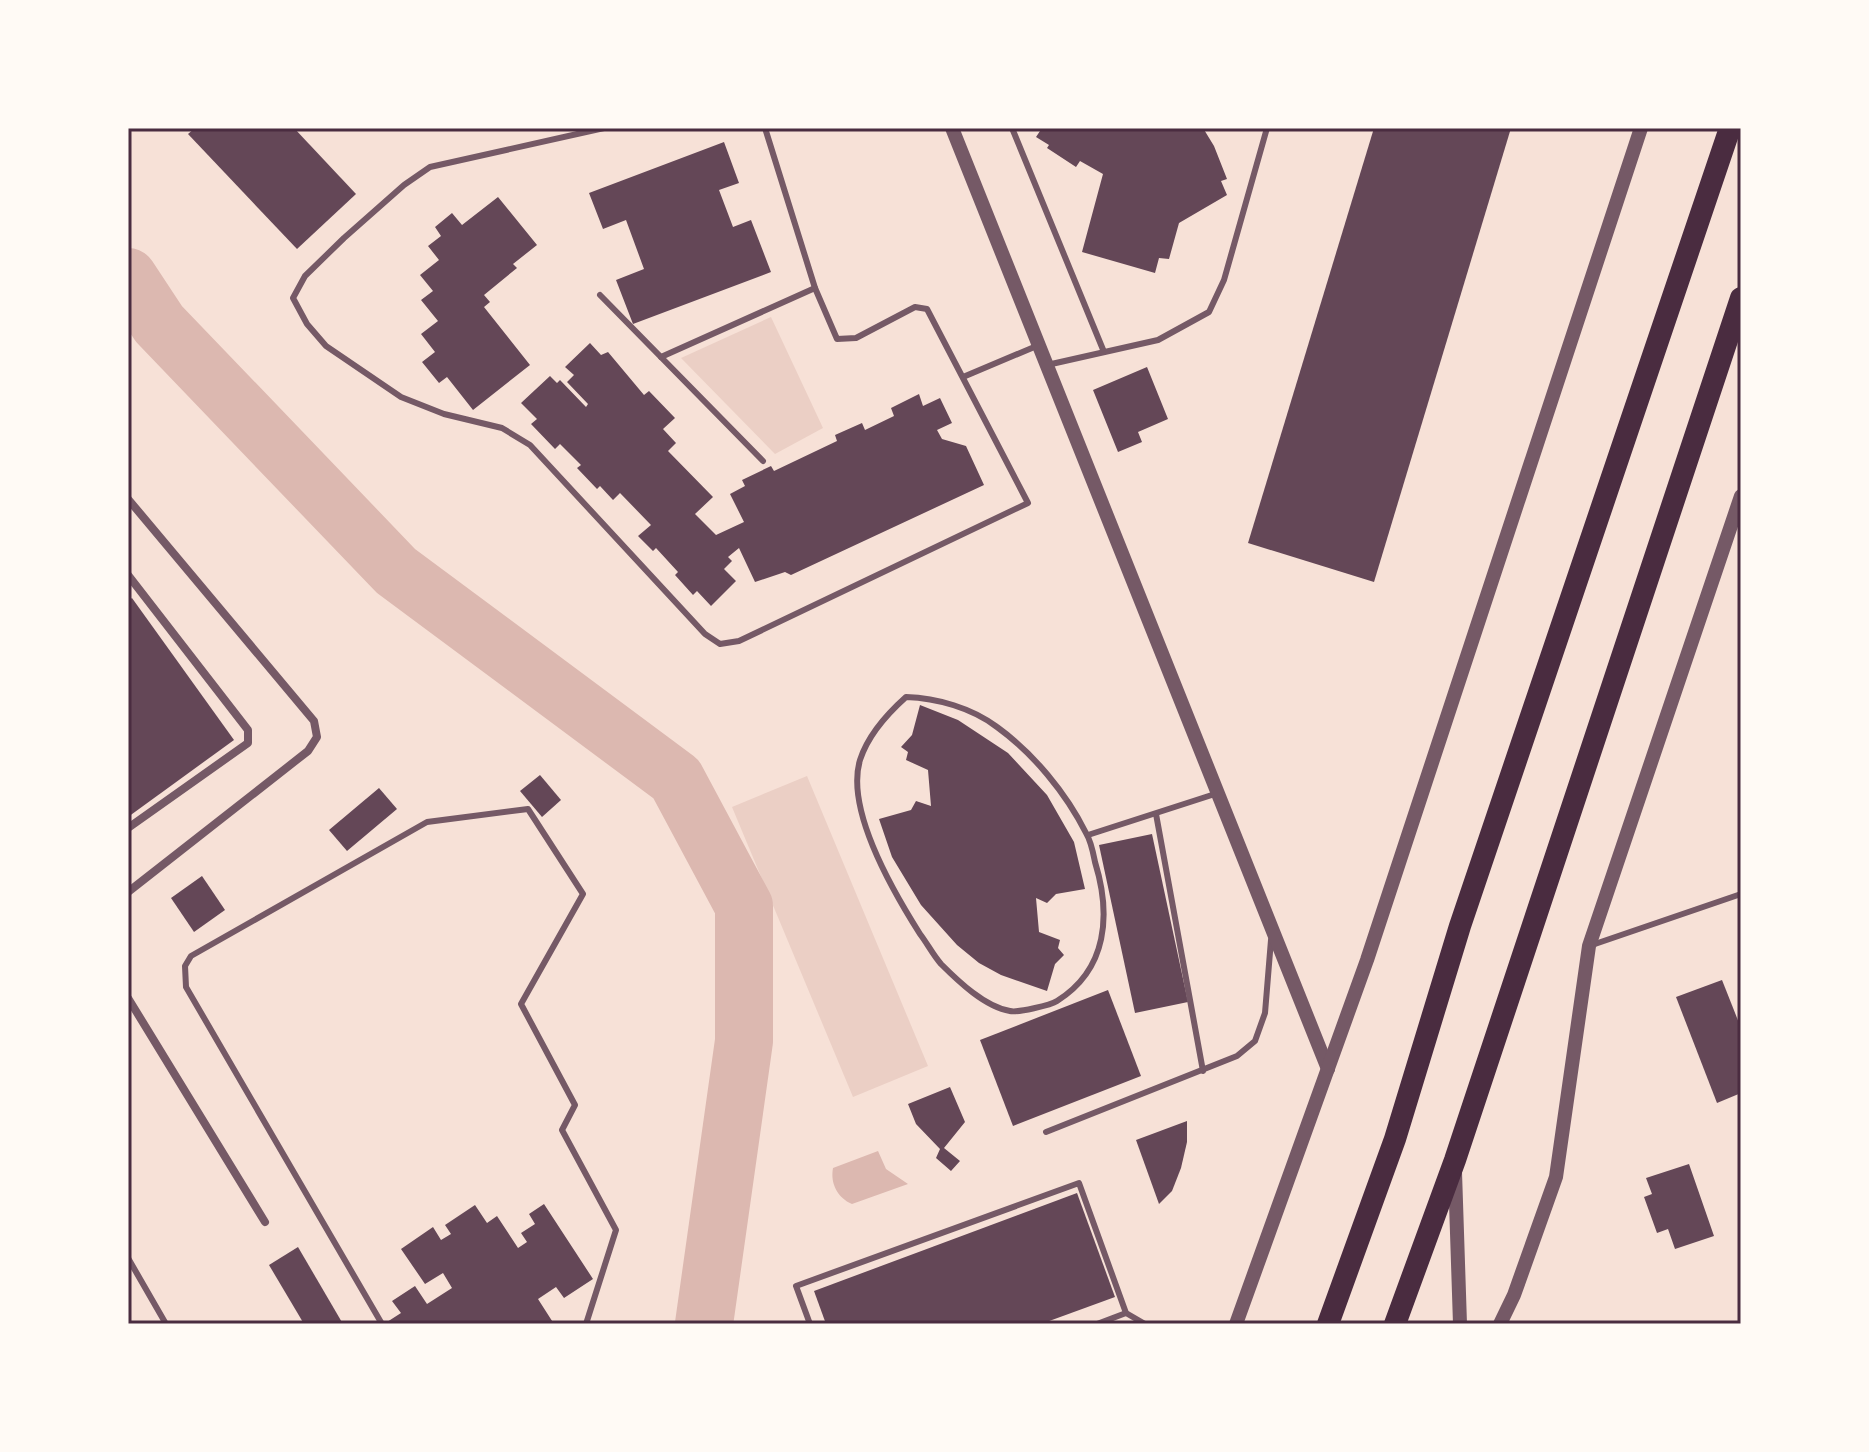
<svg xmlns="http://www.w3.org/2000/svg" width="1869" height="1452" font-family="Barlow,sans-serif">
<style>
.green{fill:#ebcfc5}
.water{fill:#dcb8b0}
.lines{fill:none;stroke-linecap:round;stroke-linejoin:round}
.river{stroke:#dcb8b0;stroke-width:58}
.building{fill:#644757}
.service{stroke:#755966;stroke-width:6}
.minor{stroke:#755966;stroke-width:8}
.tertiary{stroke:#755966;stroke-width:14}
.trunk{stroke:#4a2c40;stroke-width:22}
.neatline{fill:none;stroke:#4a2c40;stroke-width:3}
</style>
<rect width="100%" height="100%" fill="#f7e1d7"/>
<g class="green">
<polygon points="771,317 823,428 775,454 681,358"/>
<polygon points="807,776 928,1066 853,1097 732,807"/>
</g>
<path class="water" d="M878 1151 886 1169 908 1184 852 1204C838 1198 830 1184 833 1168Z"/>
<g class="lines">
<polyline class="river" points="128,277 159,324 396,571 676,779 744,906 744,1041 704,1324"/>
</g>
<g class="building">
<polygon points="195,128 294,128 356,194 297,249 188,134"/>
<polygon points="1042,128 1203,128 1214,146 1227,179 1221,181 1227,195 1179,223 1169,259 1159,258 1155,273 1082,252 1103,174 1080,161 1076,167 1047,148 1049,145 1036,137"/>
<polygon points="1374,128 1511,128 1374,582 1248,543"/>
<polygon points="724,142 739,183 719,190 733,227 751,220 771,272 633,324 616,280 644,269 626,220 603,229 589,193"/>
<polygon points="498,197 537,245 513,264 517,268 484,295 490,302 484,307 530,365 473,410 447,377 439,383 422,362 435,352 421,334 438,321 421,300 433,291 420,275 439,260 428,246 441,236 435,227 452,213 462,225"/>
<polygon points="590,343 601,355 608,352 644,395 649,391 675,418 663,429 676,443 668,451 713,497 695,514 716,535 744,522 730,494 745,486 742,480 771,466 774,471 837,441 835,435 862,423 865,430 894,416 891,408 919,394 923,406 940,398 952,423 937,430 942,439 966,446 984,485 791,575 785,572 755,582 739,548 728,557 732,561 724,569 736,581 711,606 697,591 693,595 675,575 678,572 656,548 653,551 638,536 651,525 620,493 613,500 600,486 597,489 577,468 581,465 560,444 555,449 531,424 537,419 521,403 550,376 557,383 560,380 586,407 588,404 567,382 574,375 565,367"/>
<polygon points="1147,367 1168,419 1138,432 1142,442 1118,452 1093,390"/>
<polygon points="132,598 234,740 128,817 128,601"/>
<polygon points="920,705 958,720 1008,753 1047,795 1074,842 1085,889 1056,894 1047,903 1036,898 1039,932 1060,940 1058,948 1064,955 1055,964 1047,991 1001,975 979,963 957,945 921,905 892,857 879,819 911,810 916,801 931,806 928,770 906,760 908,752 901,747 912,735"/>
<polygon points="540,775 561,800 542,817 520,791"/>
<polygon points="379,788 397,809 347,851 329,830"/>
<polygon points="1152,834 1188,1002 1135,1013 1099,845"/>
<polygon points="202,876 225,910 194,932 171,898"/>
<polygon points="1722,980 1741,1028 1741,1093 1717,1103 1676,997"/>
<polygon points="1108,990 1141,1076 1013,1126 980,1040"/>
<polygon points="950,1087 965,1122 944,1148 960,1161 951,1171 936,1158 940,1149 916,1124 908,1104"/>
<polygon points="1187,1121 1187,1142 1181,1168 1172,1191 1159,1204 1136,1140"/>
<polygon points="1689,1164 1714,1236 1675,1249 1668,1229 1657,1233 1644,1197 1652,1194 1646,1178"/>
<polygon points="1077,1193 1115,1297 1041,1324 826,1324 814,1291"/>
<polygon points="544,1204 593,1279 564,1298 556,1287 538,1299 554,1324 388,1324 387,1322 401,1313 392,1301 415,1286 427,1304 452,1288 443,1273 425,1284 401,1249 433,1227 441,1240 451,1234 445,1225 475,1205 487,1223 497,1216 518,1248 527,1242 521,1233 535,1224 529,1214"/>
<polygon points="298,1247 343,1324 304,1324 269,1265"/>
</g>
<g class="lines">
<g class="service">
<polyline points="604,128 430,167 404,185 344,238 305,276 293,298 307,324 326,346 401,397 444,414 502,428 530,445 705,634 720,644 739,641 1028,503 927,309 915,307 856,338 837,339 815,288 765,128"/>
<polyline points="1012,128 1104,352"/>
<polyline points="600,295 763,461"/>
<polyline points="661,357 815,288"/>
<polyline points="1047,365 1158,340 1209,312 1224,280 1267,128"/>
<polyline points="963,377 1039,345"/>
<path d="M906 697C937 698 972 708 997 727 1033 753 1066 793 1086 833 1091 841 1093 852 1095 862 1111 914 1108 969 1057 1001 1051 1005 1017 1013 1010 1011 985 1007 958 981 941 964 933 955 927 943 920 934 894 893 845 810 860 760 868 735 887 714 906 697Z"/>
<polyline points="1156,814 1203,1071"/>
<polyline points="1088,835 1218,793"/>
<polyline points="1592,945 1741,894"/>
<polyline points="1046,1132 1237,1056 1255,1041 1265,1013 1271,940"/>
<polyline points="128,1258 166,1324"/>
<polyline points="382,1324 186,987 185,966 191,956 427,822 528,809 583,894 521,1004 575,1105 562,1130 616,1230 586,1324"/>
<polyline points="810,1324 796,1286 1079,1183 1126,1313 1145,1324"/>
<polyline points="1097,1324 1126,1313"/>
</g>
<g class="minor">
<polyline points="128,499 314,721 317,737 308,751 128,892"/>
<polyline points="128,575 248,730 248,743 128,828"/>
<polyline points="128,998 265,1222"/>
</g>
<g class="tertiary">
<polyline points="952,128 1328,1069"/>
<polyline points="1455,1172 1460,1324"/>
<polyline points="1236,1324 1367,960 1641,128"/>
<polyline points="1500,1324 1514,1295 1556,1177 1589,946 1741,496"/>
</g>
<g class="trunk">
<polyline points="1328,1324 1395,1139 1460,926 1730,128"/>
<polyline points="1395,1324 1455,1160 1741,298"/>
</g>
</g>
<rect width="1869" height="1452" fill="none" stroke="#fffaf5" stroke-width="260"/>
<rect x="130" y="130" width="1609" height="1192" class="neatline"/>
</svg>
